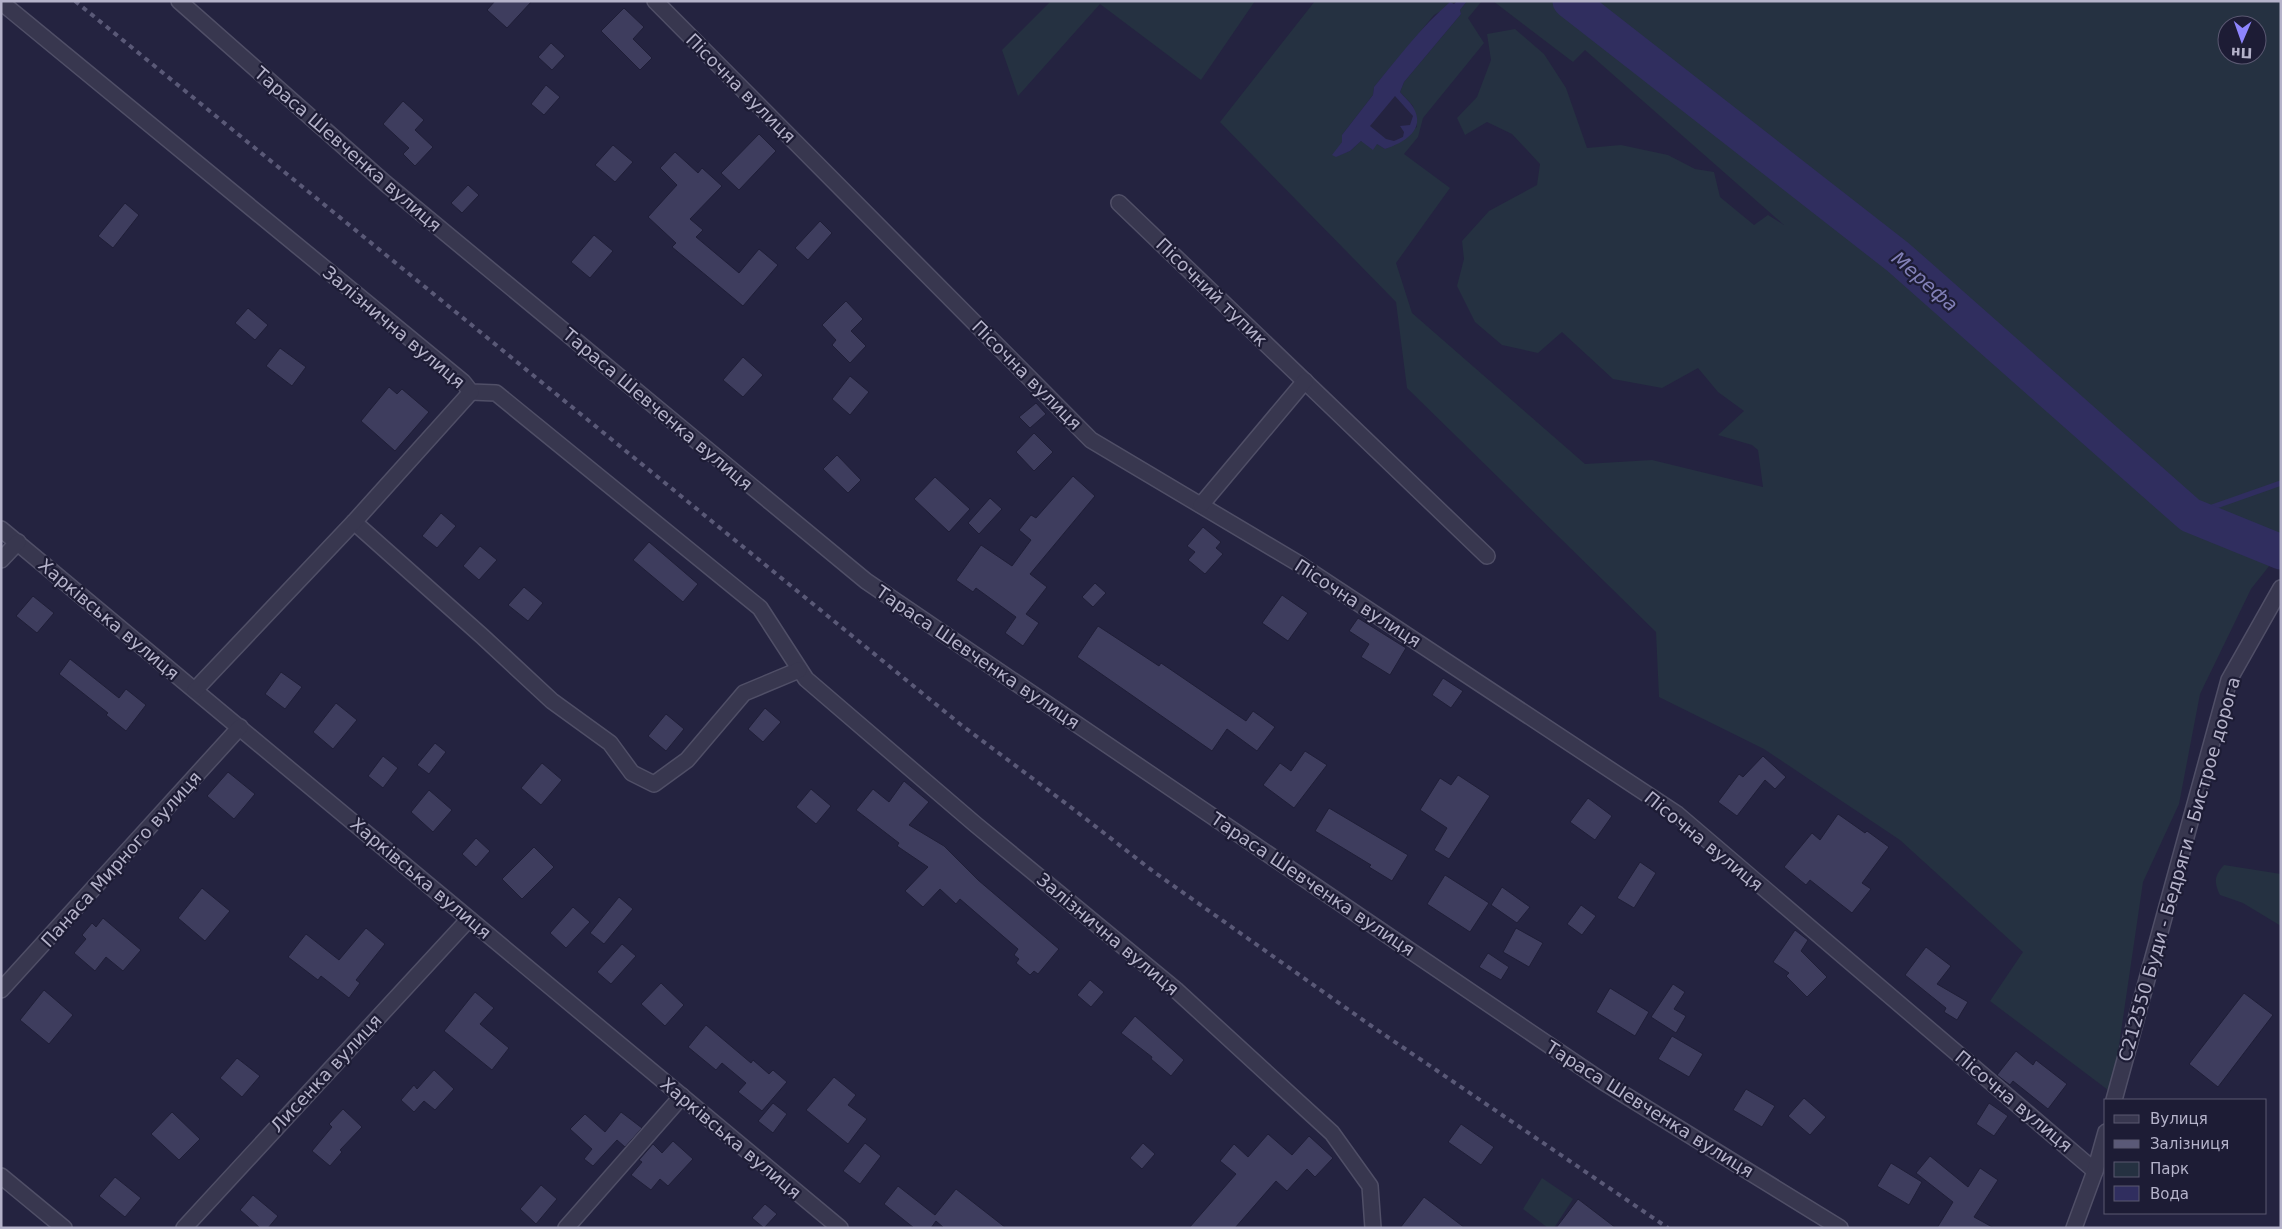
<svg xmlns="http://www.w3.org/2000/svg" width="2282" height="1229" font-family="'DejaVu Sans',sans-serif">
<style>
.green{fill:#253141;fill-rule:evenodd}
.water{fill:#302e5f;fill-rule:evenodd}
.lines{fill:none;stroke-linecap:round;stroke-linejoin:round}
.stream{stroke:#302e5f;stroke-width:5.5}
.river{stroke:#302e5f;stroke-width:35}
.building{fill:#3e3d5e;stroke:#1f1e37}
.minor-casing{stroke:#504f67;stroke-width:18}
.minor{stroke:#38374f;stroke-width:15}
.rail{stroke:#5a5977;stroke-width:4;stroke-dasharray:5 5;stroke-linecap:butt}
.labels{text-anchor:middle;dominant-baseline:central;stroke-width:4.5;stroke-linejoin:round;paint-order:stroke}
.street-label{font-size:18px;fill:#b5b3ca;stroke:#1d1c35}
.water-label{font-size:19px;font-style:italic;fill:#8280b8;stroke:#1d1c35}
</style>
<rect width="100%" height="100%" fill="#242340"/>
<g class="green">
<polygon points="1051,1 1255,1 1201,80 1100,4 1018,96 1002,50"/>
<path d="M1315 1H1457L1434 15 1374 87 1373 95 1342 135V142L1336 156 1350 151 1361 141 1377 144 1385 149 1417 127 1413 106 1400 92 1404 82 1461 14 1460 10 1467 1H1482L1468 18 1484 43 1423 118 1418 137 1404 154 1450 188 1396 263 1412 313 1585 464 1652 460 1763 487 1758 450 1752 445 1718 435 1744 411 1718 392 1698 368 1662 388 1613 379 1562 332 1538 353 1502 345 1475 322 1457 286 1464 259 1462 241 1489 211 1537 185 1540 164 1512 134 1487 122 1465 135 1457 118 1477 97 1491 60 1487 34 1515 29 1544 54 1566 88 1587 148 1621 145 1668 155 1695 169 1714 172 1720 197 1754 225 1768 215 1784 225 1585 50 1573 62 1493 1H2281V551L2251 589 2200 694 2179 804 2143 882 2112 1093 1990 1001 2023 952 1900 840 1764 749 1659 697 1656 632 1407 388 1396 302 1220 122ZM2227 25H2257V55H2227Z"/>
<path d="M2224 865 2281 874V926L2243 903 2220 895C2214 882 2214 876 2224 865Z"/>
<polygon points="1542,1178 1573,1199 1554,1228 1548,1228 1523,1209"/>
</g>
<path class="water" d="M1457 1H1467L1460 10 1461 14 1404 82 1400 92C1404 97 1410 102 1413 107 1427 130 1403 143 1385 149L1377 144 1373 150 1361 141 1350 151 1336 157 1332 155 1342 142V135L1373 95 1374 87C1398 58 1421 27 1450 2L1454 4ZM1395 96 1413 116 1410 125 1400 126 1404 132 1403 137 1394 141 1386 139 1370 126Z"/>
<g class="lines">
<polyline class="stream" points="2190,515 2281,483"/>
<polyline class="river" points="1570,1 1898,257 2190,515 2281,552"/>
</g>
<g class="building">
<polygon points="495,1 532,1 507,28 487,10"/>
<polygon points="624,8 644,27 633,39 652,58 640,70 601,31"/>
<polygon points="551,43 565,56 552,70 538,57"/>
<polygon points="546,85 560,97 544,115 531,104"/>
<polygon points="403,101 424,120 415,130 433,147 415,166 403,154 409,148 383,124"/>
<polygon points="759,134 776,151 739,190 721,173"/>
<polygon points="613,145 633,162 615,182 595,165"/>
<polygon points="675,152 698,173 702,168 722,186 690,219 703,230 696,237 739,273 759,249 778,265 743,306 672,247 676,243 648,217 677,185 660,168"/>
<polygon points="468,185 479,195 462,213 451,203"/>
<polygon points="125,203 139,215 113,248 98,236"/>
<polygon points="820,221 832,233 808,260 795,248"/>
<polygon points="594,235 613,251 590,278 571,262"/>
<polygon points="846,301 863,319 851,331 866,346 850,363 832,345 836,340 822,325"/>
<polygon points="248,308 268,325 255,340 235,323"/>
<polygon points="280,348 306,367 292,386 266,366"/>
<polygon points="743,357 763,375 743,397 723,380"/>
<polygon points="850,376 869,392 850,415 832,399"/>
<polygon points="389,387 397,394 402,389 429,412 395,451 361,421"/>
<polygon points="1036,403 1046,414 1030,428 1019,417"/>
<polygon points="1034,433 1053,452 1034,471 1016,452"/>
<polygon points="837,455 861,480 848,493 823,469"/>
<polygon points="1073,476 1095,496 1030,574 1047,587 1026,614 1039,623 1023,646 1005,633 1016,617 976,588 973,592 956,580 981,545 1012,566 1031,540 1019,530 1031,515 1036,518"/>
<polygon points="935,477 970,509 949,532 914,499"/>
<polygon points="990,498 1002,509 979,534 968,523"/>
<polygon points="441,513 456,526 437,548 422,536"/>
<polygon points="1203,527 1221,542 1216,548 1223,554 1205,574 1188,560 1195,552 1187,546"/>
<polygon points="649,542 698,584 683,602 633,560"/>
<polygon points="480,546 497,560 479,580 463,566"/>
<polygon points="1095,583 1106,593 1093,607 1082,597"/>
<polygon points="524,587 543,603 528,621 508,605"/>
<polygon points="1282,595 1308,613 1288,641 1262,623"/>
<polygon points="33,596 54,613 37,633 16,616"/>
<polygon points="1358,618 1406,648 1390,675 1361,657 1369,644 1349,631"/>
<polygon points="1098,626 1159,666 1161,663 1246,721 1253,711 1275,727 1257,751 1227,729 1212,751 1077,657"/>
<polygon points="70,659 119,698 126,689 146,705 126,731 106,715 108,713 59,674"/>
<polygon points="281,672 302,687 285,709 265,694"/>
<polygon points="1443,678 1463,691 1451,708 1432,695"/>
<polygon points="336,703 357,720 333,749 313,732"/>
<polygon points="765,708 781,722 763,742 748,729"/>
<polygon points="666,714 684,729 666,751 648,736"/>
<polygon points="435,743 446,752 429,774 417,765"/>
<polygon points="1305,751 1327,765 1294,808 1263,785 1280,763 1291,771"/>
<polygon points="383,756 398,768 383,788 368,776"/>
<polygon points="1763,756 1786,777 1775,789 1765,780 1737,816 1718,802 1739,774 1743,777"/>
<polygon points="542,763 562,780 541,805 521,788"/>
<polygon points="228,772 255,794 234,819 207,796"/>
<polygon points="1458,775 1490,796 1449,859 1434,850 1447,828 1420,810 1440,778 1451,785"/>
<polygon points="904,781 929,802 909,825 944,846 978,880 1059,949 1038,974 1034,971 1030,975 1016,963 1019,959 1014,955 1018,949 960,899 956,904 940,889 923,907 905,891 928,867 897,846 899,843 856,810 873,789 889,802"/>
<polygon points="811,789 831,806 816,824 796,807"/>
<polygon points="429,790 452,810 433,832 411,812"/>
<polygon points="1588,798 1612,816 1595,840 1570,822"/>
<polygon points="1329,808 1408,855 1392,881 1369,867 1371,865 1315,831"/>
<polygon points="1838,814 1865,833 1867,831 1889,847 1862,883 1871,889 1852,913 1810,880 1806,885 1784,867 1812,833 1820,840"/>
<polygon points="476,838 490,851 476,867 462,854"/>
<polygon points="534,847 554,867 522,899 502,879"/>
<polygon points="1640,862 1656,873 1634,908 1617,898"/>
<polygon points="1445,875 1489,903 1470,932 1427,904"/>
<polygon points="1502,887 1530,907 1517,923 1491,905"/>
<polygon points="202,888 230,911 205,941 178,918"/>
<polygon points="619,897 633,909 604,944 590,933"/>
<polygon points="1581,905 1596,916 1582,935 1567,924"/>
<polygon points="573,907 590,922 566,948 550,933"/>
<polygon points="103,918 141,950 123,971 106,957 95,971 74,953 86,939 82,935 92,923 96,927"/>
<polygon points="366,928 385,944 356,980 360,983 349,998 321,976 318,980 288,957 306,934 339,960"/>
<polygon points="1516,928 1543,943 1529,967 1503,952"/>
<polygon points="1795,930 1808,940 1801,951 1827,977 1807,997 1786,976 1789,973 1773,962"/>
<polygon points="622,944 636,956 611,984 597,972"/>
<polygon points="1926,947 1951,966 1937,984 1968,1002 1957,1020 1944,1012 1946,1008 1905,975"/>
<polygon points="1488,953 1509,967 1501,980 1479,967"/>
<polygon points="1090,980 1104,992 1091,1007 1077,995"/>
<polygon points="661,983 684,1005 665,1026 641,1004"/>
<polygon points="1673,984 1685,992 1674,1009 1686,1016 1676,1033 1651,1017"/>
<polygon points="1610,988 1649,1012 1635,1036 1596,1012"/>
<polygon points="44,990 73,1015 49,1044 20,1020"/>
<polygon points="475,992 494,1008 480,1024 509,1048 492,1070 444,1031"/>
<polygon points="2244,993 2273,1015 2218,1087 2189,1064"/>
<polygon points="1135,1016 1184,1060 1171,1076 1151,1059 1152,1057 1121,1033"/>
<polygon points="706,1025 751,1063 753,1060 769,1074 773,1070 787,1082 762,1111 738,1092 746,1083 722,1063 716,1070 688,1047"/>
<polygon points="1672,1036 1703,1054 1689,1077 1658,1059"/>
<polygon points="2016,1051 2033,1065 2036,1060 2067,1084 2048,1109 2013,1081 2010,1085 1997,1075"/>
<polygon points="237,1058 260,1076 242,1097 220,1078"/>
<polygon points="434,1070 454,1089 435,1110 424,1101 414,1112 401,1100 414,1085 417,1089"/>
<polygon points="834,1077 856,1095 848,1105 867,1119 848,1144 806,1110"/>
<polygon points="1746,1089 1775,1106 1762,1127 1733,1110"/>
<polygon points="1804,1098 1826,1117 1810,1135 1788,1116"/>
<polygon points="773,1103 787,1114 773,1133 758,1121"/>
<polygon points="1989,1103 2008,1116 1994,1136 1976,1124"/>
<polygon points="343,1109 362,1127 340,1150 342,1152 330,1166 312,1151 332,1127 329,1124"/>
<polygon points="172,1112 200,1139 179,1160 151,1134"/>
<polygon points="621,1112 642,1128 625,1147 617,1140 593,1166 584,1159 592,1149 570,1129 585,1114 605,1132"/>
<polygon points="1461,1124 1494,1147 1481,1165 1448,1142"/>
<polygon points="1268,1134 1292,1155 1309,1136 1333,1158 1315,1177 1307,1169 1287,1191 1276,1181 1235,1228 1189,1228 1236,1174 1220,1161 1234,1144 1248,1157"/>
<polygon points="673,1141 693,1159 668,1186 660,1179 651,1190 631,1175 642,1162 639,1160 653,1144 662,1153"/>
<polygon points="865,1143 881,1156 860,1184 843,1171"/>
<polygon points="1143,1143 1155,1154 1142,1169 1130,1158"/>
<polygon points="1930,1156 1968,1187 1980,1168 1998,1180 1974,1217 1994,1228 1937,1228 1953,1202 1916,1173"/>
<polygon points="1891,1163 1922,1182 1909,1205 1877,1186"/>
<polygon points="115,1177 141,1198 125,1217 99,1196"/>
<polygon points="541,1185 557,1199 536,1224 520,1209"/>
<polygon points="898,1186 935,1215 956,1189 1006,1228 944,1228 936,1221 931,1228 914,1228 884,1204"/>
<polygon points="253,1195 278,1216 268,1228 260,1228 240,1210"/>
<polygon points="1424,1197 1465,1228 1400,1228"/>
<polygon points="1578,1199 1616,1228 1556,1228"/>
<polygon points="765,1204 777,1214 764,1228 752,1218"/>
</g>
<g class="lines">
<defs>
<g id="minor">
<polyline points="179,1 385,183 866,581 1602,1081 1840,1228"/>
<polyline points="655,1 1091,440 1296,562 1677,814 2095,1171"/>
<polyline points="1,2 463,382 471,392 496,393 760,608 806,679 975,824 1176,990 1332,1133 1370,1186 1373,1228"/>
<polyline points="1119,203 1487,556"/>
<polyline points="1201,505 1305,381"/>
<polyline points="354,522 482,636 552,701 610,743 632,773 654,784 687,760 744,693 799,670"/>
<polyline points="1,529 840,1228"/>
<polyline points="1,560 18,542"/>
<polyline points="195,690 354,522 471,392"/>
<polyline points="1,990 240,727"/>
<polyline points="2114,1100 2229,680 2281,588"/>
<polyline points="1,1176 64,1228"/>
<polyline points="184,1228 469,919"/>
<polyline points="566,1228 682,1096"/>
<polyline points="2074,1228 2095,1171 2106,1132"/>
</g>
</defs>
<use href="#minor" class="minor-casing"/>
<use href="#minor" class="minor"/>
<polyline class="rail" points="75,1 960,724 1068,805 1154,872 1370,1025 1668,1228"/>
</g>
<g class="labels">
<g class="street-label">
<text transform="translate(741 88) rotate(45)">Пісочна вулиця</text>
<text transform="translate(348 149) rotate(41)">Тараса Шевченка вулиця</text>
<text transform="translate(1212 292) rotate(44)">Пісочний тупик</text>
<text transform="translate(394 327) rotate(40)">Залізнична вулиця</text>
<text transform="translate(1027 375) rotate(45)">Пісочна вулиця</text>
<text transform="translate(658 409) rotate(40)">Тараса Шевченка вулиця</text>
<text transform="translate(1358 603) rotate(33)">Пісочна вулиця</text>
<text transform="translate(109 619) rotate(40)">Харківська вулиця</text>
<text transform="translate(978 657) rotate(34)">Тараса Шевченка вулиця</text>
<text transform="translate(1704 841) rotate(39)">Пісочна вулиця</text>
<text transform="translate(121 859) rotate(-48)">Панаса Мирного вулиця</text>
<text transform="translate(2179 869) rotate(-74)">С212550 Буди - Бедряги - Бистрое дорога</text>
<text transform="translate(421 878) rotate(40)">Харківська вулиця</text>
<text transform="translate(1313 884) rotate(34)">Тараса Шевченка вулиця</text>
<text transform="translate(1108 934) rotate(40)">Залізнична вулиця</text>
<text transform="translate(326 1073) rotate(-47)">Лисенка вулиця</text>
<text transform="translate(2014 1101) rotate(40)">Пісочна вулиця</text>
<text transform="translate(1650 1109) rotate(32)">Тараса Шевченка вулиця</text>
<text transform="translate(731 1138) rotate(40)">Харківська вулиця</text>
</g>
<g class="water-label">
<text transform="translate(1925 281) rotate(41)">Мерефа</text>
</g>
</g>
<rect width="2282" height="1229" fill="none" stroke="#b5b3ca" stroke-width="5"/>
<rect x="2104" y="1099" width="162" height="115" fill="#1d1c35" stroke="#5a5871"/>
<rect x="2114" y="1115" width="25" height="8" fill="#38374f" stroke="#5a5871"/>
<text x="2150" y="1124" font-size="15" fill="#b5b3ca">Вулиця</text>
<rect x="2114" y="1140" width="25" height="8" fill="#5a5977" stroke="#5a5871"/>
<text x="2150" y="1149" font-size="15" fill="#b5b3ca">Залізниця</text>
<rect x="2114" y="1162" width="25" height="15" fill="#253141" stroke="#5a5871"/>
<text x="2150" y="1174" font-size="15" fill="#b5b3ca">Парк</text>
<rect x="2114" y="1186" width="25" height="15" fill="#302e5f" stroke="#5a5871"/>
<text x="2150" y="1199" font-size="15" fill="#b5b3ca">Вода</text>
<g transform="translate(2242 40) rotate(182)"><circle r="24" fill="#1d1c35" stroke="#5a5871"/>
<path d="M0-4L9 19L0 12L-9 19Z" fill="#8e85fe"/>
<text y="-8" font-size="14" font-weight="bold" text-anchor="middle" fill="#b5b3ca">Пн</text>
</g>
</svg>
